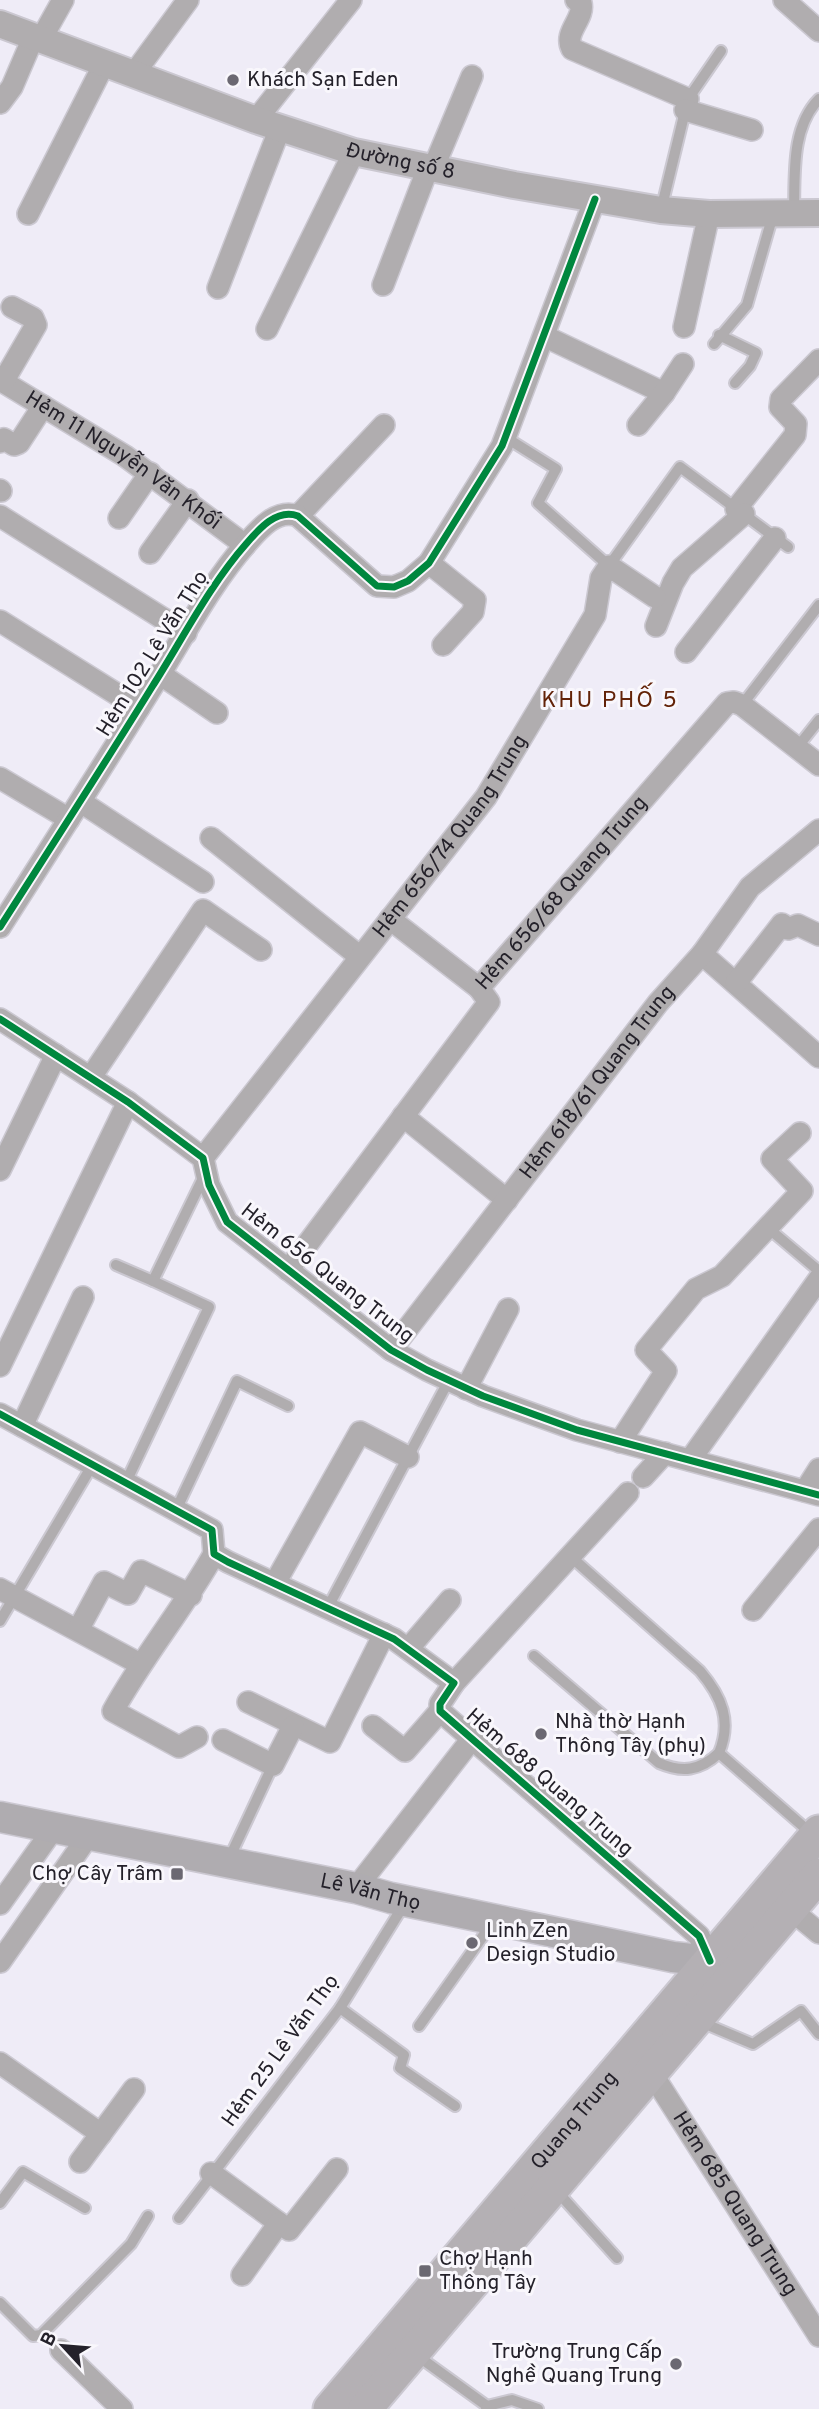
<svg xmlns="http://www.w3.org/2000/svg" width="819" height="2409" font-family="Overpass,sans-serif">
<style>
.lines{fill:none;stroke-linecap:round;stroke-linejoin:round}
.service-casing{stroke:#cbc8d1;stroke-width:14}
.minor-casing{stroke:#cbc8d1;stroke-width:24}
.tertiary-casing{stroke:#cbc8d1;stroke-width:30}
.secondary-casing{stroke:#cbc8d1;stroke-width:33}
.primary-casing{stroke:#cbc8d1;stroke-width:37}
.service{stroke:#b0adaf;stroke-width:10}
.minor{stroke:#b0adaf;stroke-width:21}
.tertiary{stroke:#b0adaf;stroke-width:26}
.secondary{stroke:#afacb0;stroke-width:30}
.primary{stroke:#b4b0b4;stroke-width:33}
.cycleway-casing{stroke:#f9f7fc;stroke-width:11}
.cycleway{stroke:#00873e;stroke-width:7}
.poi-dot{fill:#6b6872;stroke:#f9f7fc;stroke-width:2.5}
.labels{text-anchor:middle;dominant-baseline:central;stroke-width:6;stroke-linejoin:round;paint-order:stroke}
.poi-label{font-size:21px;fill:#24212a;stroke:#f9f7fc;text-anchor:start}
.street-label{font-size:21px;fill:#24212a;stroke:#f9f7fc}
.neighbourhood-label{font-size:23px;letter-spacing:2px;fill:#632308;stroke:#f9f7fc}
</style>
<rect width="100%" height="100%" fill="#efecf7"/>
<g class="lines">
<defs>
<g id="service">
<polyline points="661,210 688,99 721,51"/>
<path d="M794 212C795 175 791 127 819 99"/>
<polyline points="719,335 756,353 750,366 735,383"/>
<polyline points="714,344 747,305 773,215"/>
<polyline points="505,437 556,469 538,503 609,566 680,467 788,547"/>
<polyline points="742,705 819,605"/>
<polyline points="796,749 819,720"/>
<polyline points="768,1228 819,1271"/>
<polyline points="116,1265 153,1281 205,1174"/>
<polyline points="126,1482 209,1307 153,1281"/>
<polyline points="176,1510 237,1381 288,1406"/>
<path d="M570 1556 700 1671C722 1697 732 1721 719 1753L813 1835"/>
<polyline points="328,1607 449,1380"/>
<polyline points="0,1621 93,1464"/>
<path d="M534 1656 659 1763C682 1773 700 1771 719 1753"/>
<polyline points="228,1861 273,1765"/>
<polyline points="340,2008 404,2055 400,2068 455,2106"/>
<polyline points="701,2022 753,2044 801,2011 819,2034"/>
<polyline points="419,2026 493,1922"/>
<polyline points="555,2189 617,2258"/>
<polyline points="0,2203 23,2172 85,2208"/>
<polyline points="179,2218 340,2008 405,1903"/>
<polyline points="0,2303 33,2336 41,2335 131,2244 148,2216"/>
<polyline points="415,2354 487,2406 486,2409"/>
<polyline points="487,2406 512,2400 538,2409"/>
</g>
<g id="minor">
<path d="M576 0 581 3C585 19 563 32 572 49L688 99"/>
<polyline points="784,0 819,31"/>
<polyline points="40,41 63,0"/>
<polyline points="133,75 188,0"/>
<polyline points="0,103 12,87 33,38"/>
<polyline points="685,110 752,130"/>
<polyline points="256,120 351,0"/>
<polyline points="433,169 472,76"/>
<polyline points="28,214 104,64"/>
<polyline points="383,285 428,168"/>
<polyline points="218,288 280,128"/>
<polyline points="684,327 709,214"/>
<polyline points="267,329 354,152"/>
<polyline points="544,336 664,393"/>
<path id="s1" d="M0 380 125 456 245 545"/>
<polyline points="3,382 36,325 33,318 12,307"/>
<polyline points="638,425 664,393 683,364"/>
<polyline points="0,442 4,439 14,445 19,443 43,406"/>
<polyline points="0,490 1,491"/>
<polyline points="736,509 795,435 796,424 780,407 781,399 819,360"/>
<polyline points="0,516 186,633"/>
<polyline points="298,516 384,425"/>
<polyline points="119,518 150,473"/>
<polyline points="150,553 188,500"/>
<polyline points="429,563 475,600 473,612 443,645"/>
<polyline points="0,621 139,708"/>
<polyline points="656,626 673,583 682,568 744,514"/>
<polyline points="686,652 775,538"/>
<polyline points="160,674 217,713"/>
<polyline points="0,778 69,819"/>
<polyline points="81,802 203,882"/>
<polyline points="211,838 359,956"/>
<polyline points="390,919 479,988"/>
<path d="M0 927C51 847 102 768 152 687 182 640 209 586 246 544 259 529 277 508 298 516L377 586 394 587 408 581 429 563 502 446 595 199"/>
<polyline points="702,954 819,1057"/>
<polyline points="736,983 782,924 788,929 798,925 819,935"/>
<polyline points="0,1019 128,1102 203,1158 209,1185 227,1222 391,1350 427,1370 483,1396 577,1430 819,1495"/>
<polyline points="91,1077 203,910 261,950"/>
<polyline points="403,1116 507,1200"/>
<path id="s2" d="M203 1158 486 797 595 615 601 578 609 566 655 597"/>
<polyline points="0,1170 56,1055"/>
<path id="s3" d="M288 1270 489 1002 479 988 727 703 734 702 742 705 819 765"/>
<path id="s4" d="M391 1350 658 1003 702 954 750 887 819 830"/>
<polyline points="0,1366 128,1102"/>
<polyline points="466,1389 508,1309"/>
<polyline points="0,1414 212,1530 214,1554 228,1562 394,1639 454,1683 440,1704 440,1711 699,1936 710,1961"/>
<polyline points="22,1426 83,1297"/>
<polyline points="620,1442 666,1371 646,1350 696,1289 722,1276 802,1191 772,1159 800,1133"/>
<polyline points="690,1460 819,1279"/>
<polyline points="643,1477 665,1453"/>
<polyline points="805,1491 819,1469"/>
<polyline points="275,1583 360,1432 408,1457"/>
<polyline points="0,1589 140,1664"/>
<polyline points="753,1610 819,1529"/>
<polyline points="78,1630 104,1582 128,1594 141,1571 191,1595"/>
<polyline points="408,1649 450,1600"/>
<polyline points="454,1683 628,1493"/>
<polyline points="248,1702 330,1742 384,1634"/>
<polyline points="373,1726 405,1751 440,1711"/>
<path d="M197 1737 179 1747 113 1711C144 1655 183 1609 214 1554"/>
<polyline points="223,1740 273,1765 293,1726"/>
<polyline points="356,1888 471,1740"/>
<polyline points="0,1904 54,1828"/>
<polyline points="790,1909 819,1933"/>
<polyline points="0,1962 89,1835"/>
<polyline points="0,2063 101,2134"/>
<path id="s5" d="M651 2072 819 2336"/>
<polyline points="80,2162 134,2089"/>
<polyline points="211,2173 279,2223"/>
<polyline points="242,2275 279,2223 289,2230 337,2169"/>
<polyline points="61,2350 122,2409"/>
</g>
<g id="tertiary">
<path id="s6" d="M0 24 256 120 354 152 514 185 661 210 709 214 819 213"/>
</g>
<g id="secondary">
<path id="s7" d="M0 1817 356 1888 391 1898 673 1957 710 1961"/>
</g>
<g id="primary">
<path id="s8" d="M330 2409 819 1832"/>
<polyline points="365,2409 819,1875"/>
</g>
</defs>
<use href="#service" class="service-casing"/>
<use href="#minor" class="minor-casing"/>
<use href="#tertiary" class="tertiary-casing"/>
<use href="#secondary" class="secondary-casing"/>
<use href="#primary" class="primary-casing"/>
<use href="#service" class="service"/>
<use href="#minor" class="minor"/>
<use href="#tertiary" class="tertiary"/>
<use href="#secondary" class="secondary"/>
<use href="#primary" class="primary"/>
<defs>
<g id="cycleway">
<path d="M0 927C51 847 102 768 152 687 182 640 209 586 246 544 259 529 277 508 298 516L377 586 394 587 408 581 429 563 502 446 595 199"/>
<polyline points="0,1019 128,1102 203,1158 209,1185 227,1222 391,1350 427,1370 483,1396 577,1430 819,1495"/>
<polyline points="0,1414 212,1530 214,1554 228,1562 394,1639 454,1683 440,1704 440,1711 699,1936 710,1961"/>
</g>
</defs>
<use href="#cycleway" class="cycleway-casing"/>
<use href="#cycleway" class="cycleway"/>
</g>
<g class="poi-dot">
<circle cx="233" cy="80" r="7"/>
<circle cx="541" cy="1734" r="7"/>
<rect x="170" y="1867" width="14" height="14" rx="3.5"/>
<circle cx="472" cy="1943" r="7"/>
<rect x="418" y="2264" width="14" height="14" rx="3.5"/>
<circle cx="676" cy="2364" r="7"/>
</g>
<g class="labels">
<g class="poi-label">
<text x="247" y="80">Khách Sạn Eden</text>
<text x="555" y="1722">Nhà thờ Hạnh<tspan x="555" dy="24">Thông Tây (phụ)</tspan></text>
<text x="163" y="1874" text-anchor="end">Chợ Cây Trâm</text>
<text x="486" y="1931">Linh Zen<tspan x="486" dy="24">Design Studio</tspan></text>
<text x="439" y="2259">Chợ Hạnh<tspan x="439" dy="24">Thông Tây</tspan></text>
<text x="662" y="2352" text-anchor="end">Trường Trung Cấp<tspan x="662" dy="24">Nghề Quang Trung</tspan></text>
</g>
<g class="street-label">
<text stroke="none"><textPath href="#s6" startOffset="424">Đường số 8</textPath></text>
<text stroke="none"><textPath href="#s1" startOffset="147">Hẻm 11 Nguyễn Văn Khối</textPath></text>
<text transform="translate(153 654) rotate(-58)">Hẻm 102 Lê Văn Thọ</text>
<text stroke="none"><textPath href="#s2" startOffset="406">Hẻm 656/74 Quang Trung</textPath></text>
<text stroke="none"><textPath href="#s3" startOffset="478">Hẻm 656/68 Quang Trung</textPath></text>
<text stroke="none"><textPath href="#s4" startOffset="338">Hẻm 618/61 Quang Trung</textPath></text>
<text transform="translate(327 1274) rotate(38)">Hẻm 656 Quang Trung</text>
<text transform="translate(549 1783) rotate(41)">Hẻm 688 Quang Trung</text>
<text stroke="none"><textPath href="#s7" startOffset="378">Lê Văn Thọ</textPath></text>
<text transform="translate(281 2051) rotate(-54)">Hẻm 25 Lê Văn Thọ</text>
<text stroke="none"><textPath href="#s8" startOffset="378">Quang Trung</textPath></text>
<text stroke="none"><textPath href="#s5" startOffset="156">Hẻm 685 Quang Trung</textPath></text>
</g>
<g class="neighbourhood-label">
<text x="610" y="701">KHU PHỐ 5</text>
</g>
</g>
<g transform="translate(63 2346) rotate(296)" stroke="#f9f7fc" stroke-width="5" paint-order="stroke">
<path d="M0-5L12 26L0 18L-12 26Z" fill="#24212a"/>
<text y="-10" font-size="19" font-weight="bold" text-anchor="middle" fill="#24212a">B</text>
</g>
</svg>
